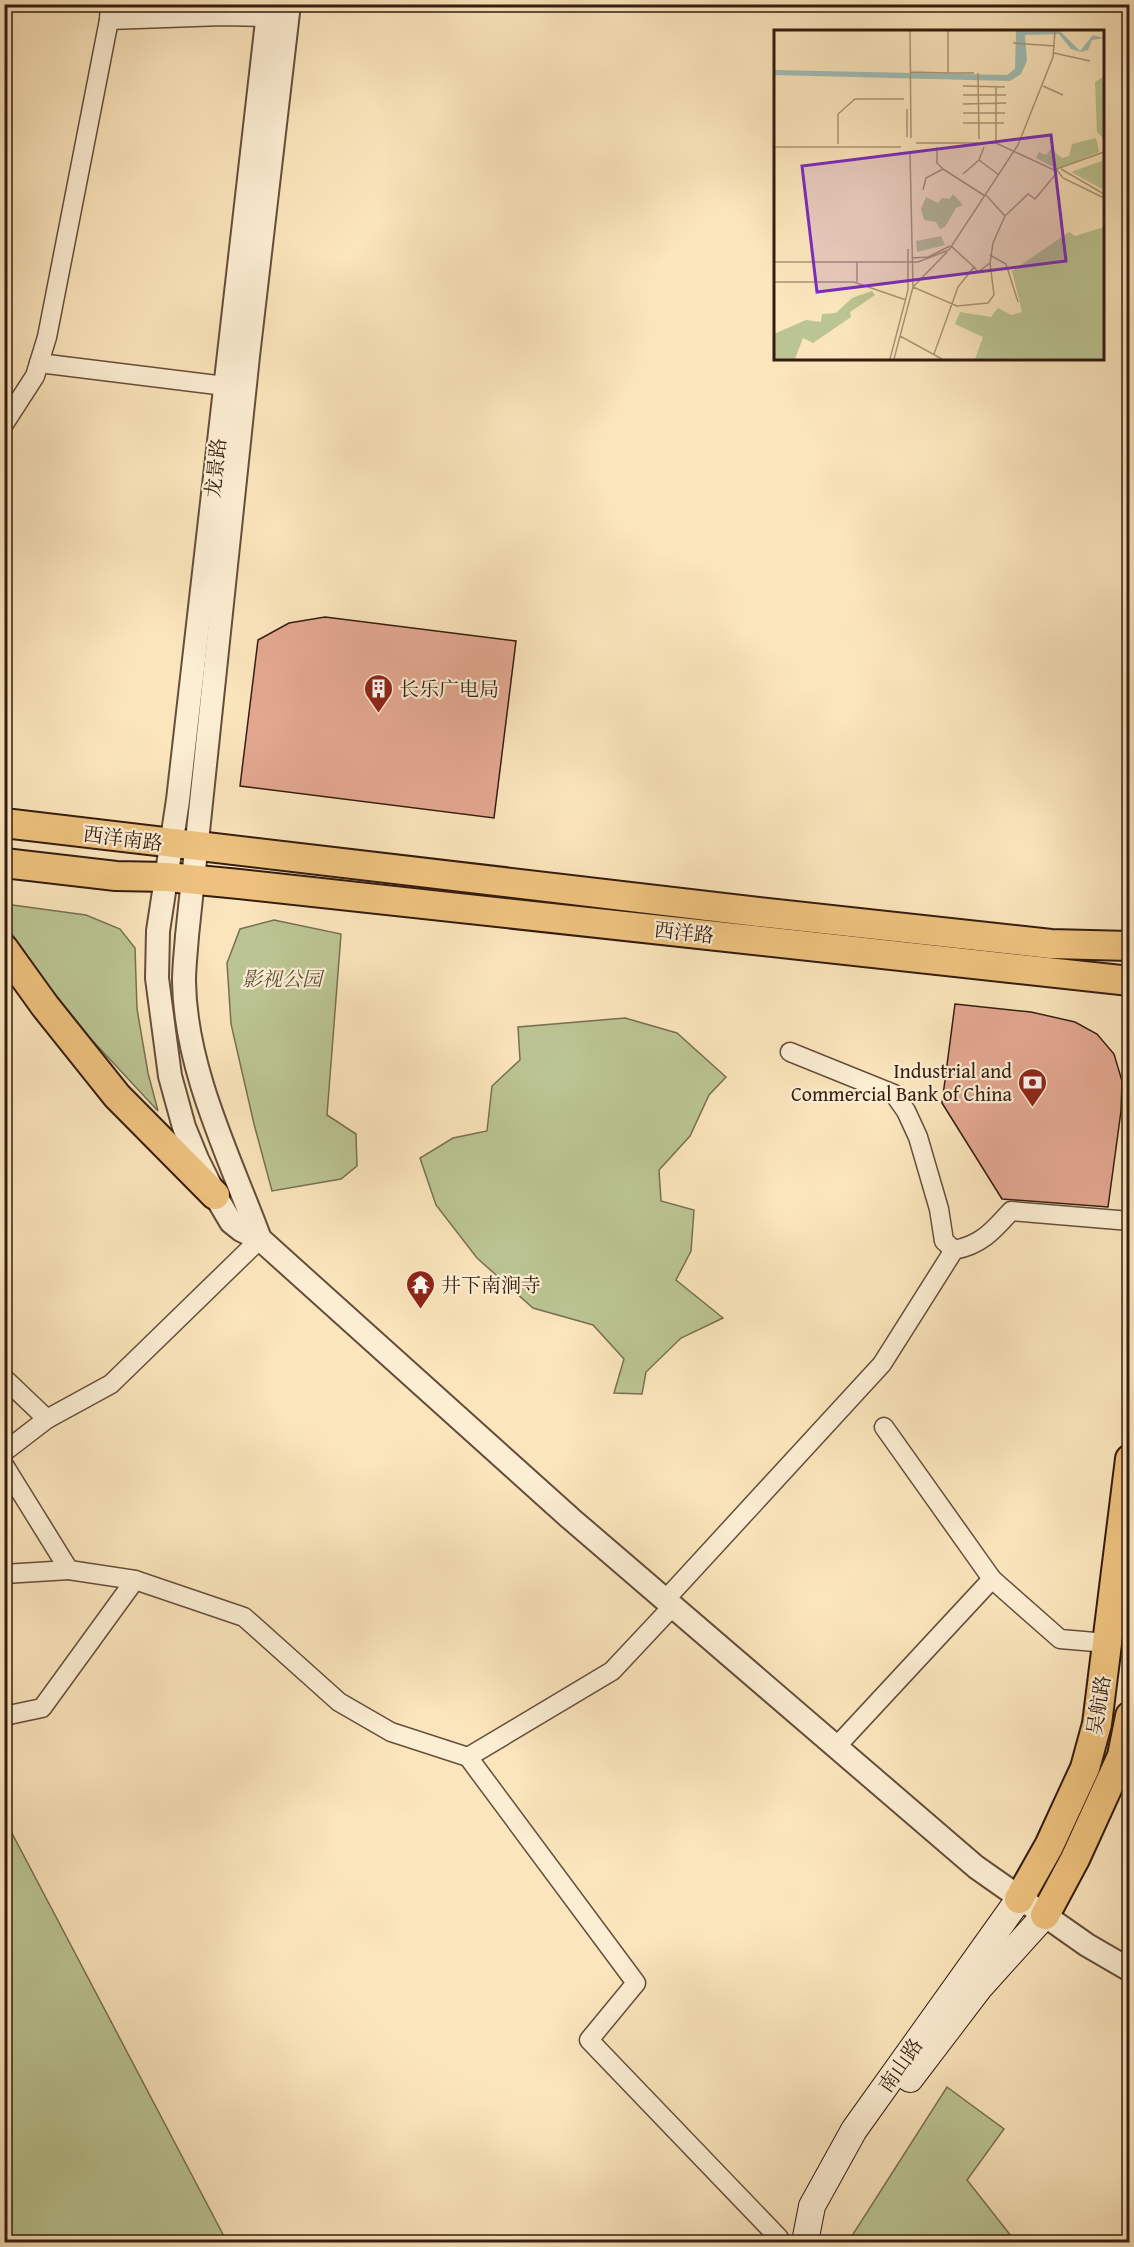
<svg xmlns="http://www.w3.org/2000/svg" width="1134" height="2247" font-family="'Gentium Book Plus','Noto Serif SC',serif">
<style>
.green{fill:#bbc593;stroke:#787052;stroke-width:1.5}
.building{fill:#e4a891;stroke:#351c10;stroke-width:1.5}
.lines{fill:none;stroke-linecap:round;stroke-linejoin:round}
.minor-casing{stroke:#664e3b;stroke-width:21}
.tertiary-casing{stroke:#664e3b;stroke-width:26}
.secondary-casing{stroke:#351c10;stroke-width:28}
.primary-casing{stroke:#351c10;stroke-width:32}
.minor{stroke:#fceed3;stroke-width:18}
.tertiary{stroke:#fceed3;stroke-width:22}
.secondary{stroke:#fceed3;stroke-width:26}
.primary{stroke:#eec27e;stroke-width:28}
.labels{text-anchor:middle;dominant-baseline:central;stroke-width:4.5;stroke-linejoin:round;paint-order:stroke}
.street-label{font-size:20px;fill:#351c10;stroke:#fceed3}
.poi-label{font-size:20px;fill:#351c10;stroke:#fceed3;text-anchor:start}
.park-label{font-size:20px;font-style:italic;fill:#5d4f37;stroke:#fceed3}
.inset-road{fill:none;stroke:#ac9577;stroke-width:1.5}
.view{fill:#7b2cbf;fill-opacity:0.15;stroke:#7b2cbf;stroke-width:3}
.inset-edge{fill:none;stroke:#351c10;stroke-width:3}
</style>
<rect width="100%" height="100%" fill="#fbe5bc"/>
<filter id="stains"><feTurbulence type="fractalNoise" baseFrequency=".00333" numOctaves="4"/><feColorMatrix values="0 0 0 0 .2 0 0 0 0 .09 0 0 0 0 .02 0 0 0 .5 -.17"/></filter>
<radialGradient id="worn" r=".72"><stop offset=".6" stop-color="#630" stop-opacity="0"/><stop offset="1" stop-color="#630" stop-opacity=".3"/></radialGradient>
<g class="green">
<polygon points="5,904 86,915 120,929 135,948 137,1009 148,1073 158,1111 91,1039 47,984 5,924"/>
<polygon points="274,920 341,934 327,1115 356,1134 357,1166 341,1179 272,1191 254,1124 231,1024 227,963 240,929"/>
<polygon points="625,1018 677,1033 726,1077 709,1095 690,1136 659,1170 661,1201 694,1210 691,1251 676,1280 723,1318 681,1338 646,1372 642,1394 614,1393 624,1359 593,1325 533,1308 477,1258 436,1205 420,1158 453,1138 487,1131 492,1086 520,1060 518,1027"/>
<polygon points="4,1820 5,1820 227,2242 5,2242"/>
<polygon points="947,2087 1004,2129 967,2180 1011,2236 1004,2242 848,2242"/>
</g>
<g class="building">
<polygon points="325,617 516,641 494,818 240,786 258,640 289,623"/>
<polygon points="955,1004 1031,1012 1075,1022 1097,1034 1114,1054 1122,1081 1121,1111 1108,1207 1002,1199 942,1103"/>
</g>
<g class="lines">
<defs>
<g id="minor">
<polyline points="109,20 223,16 268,17"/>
<polyline points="39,363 225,386"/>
<polyline points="4,424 35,376 47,337 109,20 110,4"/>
<path d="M790 1052 894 1094 906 1111 918 1137 939 1209 944 1241 954 1250C981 1245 993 1231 1011 1211L1130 1221"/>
<polyline points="4,1378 47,1419 4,1452"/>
<polyline points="47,1419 111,1384 260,1239"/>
<polyline points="884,1427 992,1579 1060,1639 1107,1643"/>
<polyline points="4,1465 69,1570 135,1580 244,1617 339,1702 391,1732 468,1757"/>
<polyline points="4,1574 69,1570"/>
<polyline points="665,1600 882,1364 954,1250"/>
<polyline points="672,1607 612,1671 468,1757 636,1983 589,2040 779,2238"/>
<polyline points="4,1716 42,1708 135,1580"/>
<polyline points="836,1747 992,1579"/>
</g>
<g id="tertiary">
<polyline points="269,4 178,800 158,931 157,978 170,1076 184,1127 197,1159 215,1195 231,1222 241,1230 260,1239 570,1518 976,1867 1087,1945 1130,1970"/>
<path d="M260 1239C230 1158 185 1069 184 981 184 966 186 951 187 936L248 356 289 4"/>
</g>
<g id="secondary">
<polyline points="910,2079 980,1987 1045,1915"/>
<polyline points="805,2242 812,2206 854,2130 1019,1899"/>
</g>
<g id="primary">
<polyline points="4,823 758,912 1051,944 1130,946"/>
<polyline points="4,863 116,876 167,877 239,884 1130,981"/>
<polyline points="4,949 45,1006 117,1096 215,1195"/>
<polyline points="1019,1899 1049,1846 1085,1768 1097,1724 1130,1459"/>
<polyline points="1045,1915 1075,1859 1122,1756 1130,1716"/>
</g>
</defs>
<use href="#minor" class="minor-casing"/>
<use href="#tertiary" class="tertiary-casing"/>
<use href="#secondary" class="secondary-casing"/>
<use href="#primary" class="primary-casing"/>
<use href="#minor" class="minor"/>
<use href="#tertiary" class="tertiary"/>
<use href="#secondary" class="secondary"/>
<use href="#primary" class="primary"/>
</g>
<defs>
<symbol id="building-pin" viewBox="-11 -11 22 30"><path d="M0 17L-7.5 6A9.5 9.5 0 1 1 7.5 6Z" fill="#8f2418" stroke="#fceed3"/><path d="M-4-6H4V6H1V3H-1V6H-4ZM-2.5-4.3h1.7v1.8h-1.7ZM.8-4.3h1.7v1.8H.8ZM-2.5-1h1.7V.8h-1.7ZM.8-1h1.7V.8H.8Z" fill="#fff"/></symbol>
<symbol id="bank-pin" viewBox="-11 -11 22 30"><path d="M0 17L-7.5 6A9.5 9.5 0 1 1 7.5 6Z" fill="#8f2418" stroke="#fceed3"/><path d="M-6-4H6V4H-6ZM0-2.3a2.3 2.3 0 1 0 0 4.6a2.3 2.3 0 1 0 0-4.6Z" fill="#fff"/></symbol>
<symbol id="temple-pin" viewBox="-11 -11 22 30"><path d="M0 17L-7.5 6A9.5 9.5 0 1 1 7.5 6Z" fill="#8f2418" stroke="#fceed3"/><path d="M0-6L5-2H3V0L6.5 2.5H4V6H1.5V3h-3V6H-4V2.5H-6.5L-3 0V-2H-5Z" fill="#fff"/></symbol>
</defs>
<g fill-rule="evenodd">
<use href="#building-pin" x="362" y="672" width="33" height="45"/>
<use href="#bank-pin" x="1016" y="1066" width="33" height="45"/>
<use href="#temple-pin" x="404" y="1268" width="33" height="45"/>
</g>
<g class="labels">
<g class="street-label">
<text transform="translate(215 468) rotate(-84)">龙景路</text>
<text transform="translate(123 838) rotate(7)">西洋南路</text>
<text transform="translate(684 932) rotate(6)">西洋路</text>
<text transform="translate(1098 1705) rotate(-81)">吴航路</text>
<text transform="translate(900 2065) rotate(-55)">南山路</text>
</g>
<g class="poi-label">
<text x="399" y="688">长乐广电局</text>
<text x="1012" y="1070" text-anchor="end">Industrial and<tspan x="1012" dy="23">Commercial Bank of China</tspan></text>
<text x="441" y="1284">井下南涧寺</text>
</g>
<g class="park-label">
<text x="282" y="978">影视公园</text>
</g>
</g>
<g transform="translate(774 30)">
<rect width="330" height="330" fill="#fbe5bc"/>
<path d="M330 46V109L323 102 321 52ZM322 108 325 122 283 139 262 128 265 122 272 125 277 119 288 128 295 126 298 114ZM330 130V160L297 142 325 132ZM179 164 189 175 182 178 171 197 166 199 162 192 150 190 147 179 152 167 164 173 168 168 176 169ZM330 197V329H201L209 307 181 294 186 282 217 287 224 278 237 285 248 282 238 241 295 202 301 206ZM167 206 171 215 143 222 142 211ZM98 261 101 265 76 282 77 287 39 313 29 308 21 329H0V304L32 290 47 292 48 284 62 283 78 268Z" fill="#bbc593"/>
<path d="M242 1H286L306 21 319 5 330 8 318 10 314 20 307 22 297 19 285 4 251 5 253 31 247 44 236 51 0 45V40L233 45 241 39Z" fill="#a0beb7"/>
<path class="inset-road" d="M136 1 137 108M174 1V43H200M239 13 281 16M280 23 316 31M136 42 174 43M204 43 205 109M189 56 231 57M269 56 289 65M222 57V113M189 65H232M189 74 232 73M189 83H231M189 93H230M133 107V79M142 113H222L280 140 330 122M64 114V84L81 69H130M0 117H127M205 130 225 145M169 139 211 166M287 139 330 164M283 140 289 148 330 168M189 144 205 130 210 117M149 160 152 148 169 139 163 133V117M212 165 231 186 254 164 261 169 281 145M177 216 200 237M216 225 232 234 244 272M138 228 154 227 176 216M0 232H144L175 220 244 115 279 27 281 1M0 252H80L132 270M83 252V232M139 257 183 276 214 273 220 265 216 233M139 257 173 222M126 306 168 329M160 324 184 257 200 237 204 242 216 233 219 213 231 186M116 329 134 260V219M120 329 139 257 136 123"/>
<path class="view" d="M277 105 292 231 43 262 28 136Z"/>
<rect width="330" height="330" class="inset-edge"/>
</g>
<rect width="1134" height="2247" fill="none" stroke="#fbe5bc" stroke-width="24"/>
<rect x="6" y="6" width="1122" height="2235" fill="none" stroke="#351c10" stroke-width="3"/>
<rect x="12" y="12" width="1110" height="2223" fill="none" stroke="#351c10" stroke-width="1.5"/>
<rect width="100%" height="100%" filter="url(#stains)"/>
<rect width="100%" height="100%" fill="url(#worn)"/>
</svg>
